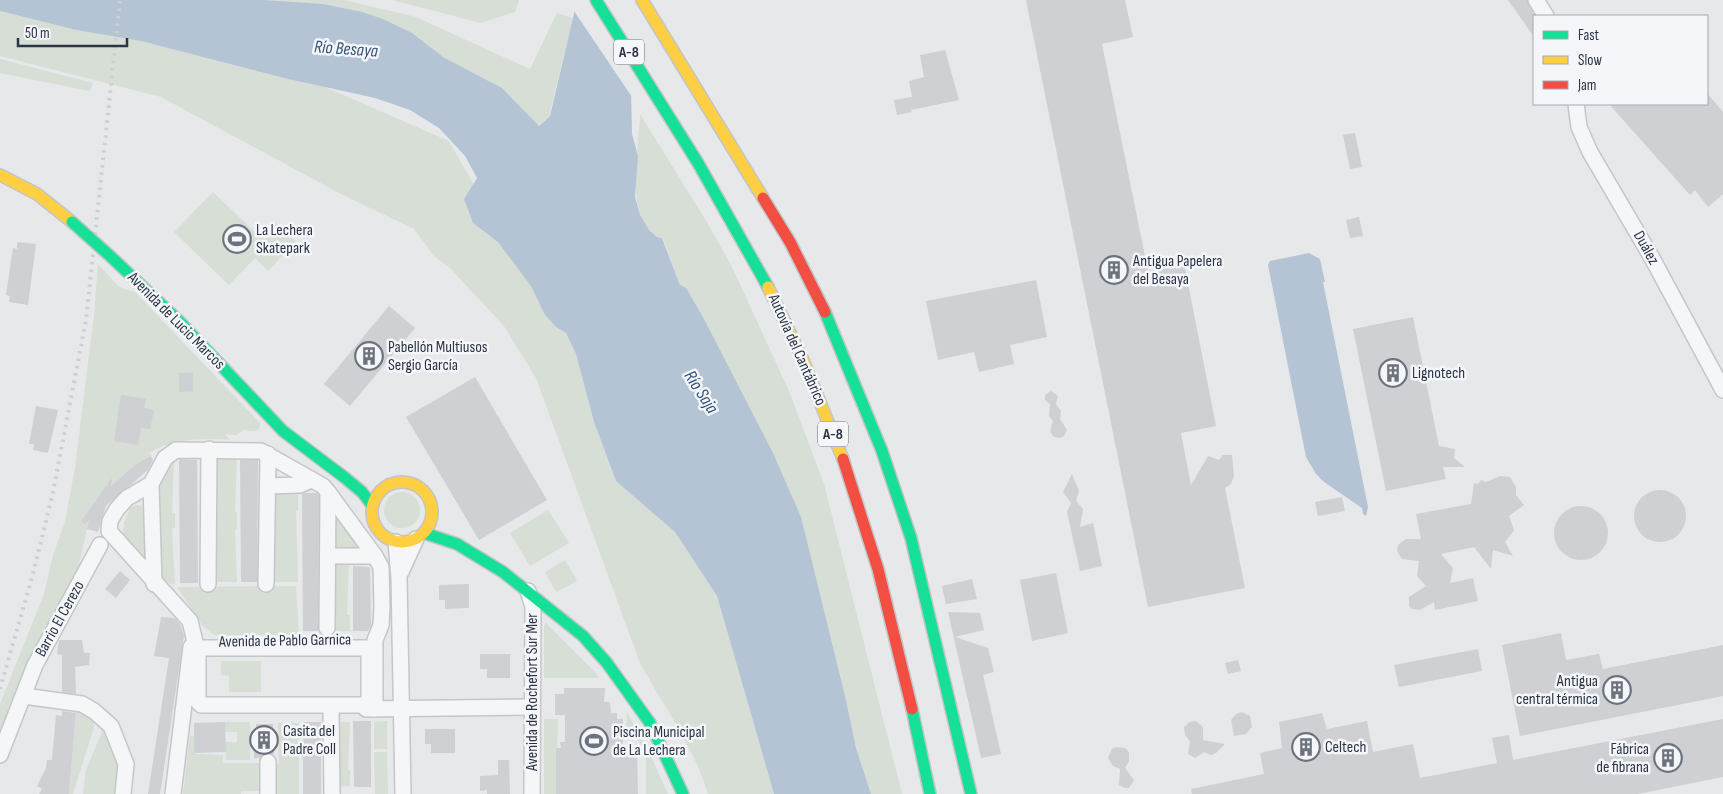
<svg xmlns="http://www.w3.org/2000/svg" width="1723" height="794" font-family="'Sofia Sans Condensed',sans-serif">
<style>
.green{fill:#d6ded6}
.water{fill:#b4c4d5}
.pier{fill:#e6e8ea}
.building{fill:#ced0d3}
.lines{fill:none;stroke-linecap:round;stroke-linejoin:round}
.street-casing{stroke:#c4c6c8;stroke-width:18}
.fast-casing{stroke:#c2c5c8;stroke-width:14}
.slow-casing{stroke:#c2c5c8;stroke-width:14}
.jam-casing{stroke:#c2c5c8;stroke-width:14}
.street{stroke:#f5f6f7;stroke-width:15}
.fast{stroke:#16e098;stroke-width:11}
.slow{stroke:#ffcf43;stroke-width:11}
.jam{stroke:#f24e42;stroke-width:11}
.rail{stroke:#cecfd2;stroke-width:4;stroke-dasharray:2.5 5;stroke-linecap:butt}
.fast-bridge-casing{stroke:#c2c5c8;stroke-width:14;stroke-linecap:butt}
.fast-bridge{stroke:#16e098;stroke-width:11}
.labels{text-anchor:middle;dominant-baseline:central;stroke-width:5;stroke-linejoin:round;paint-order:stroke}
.shield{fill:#f4f6f9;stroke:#676e7b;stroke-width:1}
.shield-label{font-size:15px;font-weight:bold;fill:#2b3445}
.poi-label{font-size:16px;fill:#2b3445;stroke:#f4f6f9;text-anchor:start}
.street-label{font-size:16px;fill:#2b3445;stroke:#f4f6f9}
.water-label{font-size:18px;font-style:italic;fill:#34527a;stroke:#f4f6f9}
</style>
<rect width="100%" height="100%" fill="#e6e8ea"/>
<g class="green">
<polygon points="243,0 344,0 416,17 530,69 557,13 573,18 549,116 538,126 502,88 443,57"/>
<polygon points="392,0 519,0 515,12 481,23"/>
<path d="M0 11 76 30 141 41 284 78 318 84 449 141 540 301 545 315 556 327 566 333 576 354 594 422 616 481 675 532 717 596 774 794H708C694 747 663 705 640 663L536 378 504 326 450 268 434 256 414 229 341 194 161 97 0 56Z"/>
<polygon points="0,59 93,83 90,91 0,73"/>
<path d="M640 114 708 224 732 267 789 391 824 484 902 794H871L856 748 788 487 703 317 680 285 663 238C621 231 640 143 640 114Z"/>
<polygon points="213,192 260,237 275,222 296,241 268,271 255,258 229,285 174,232"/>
<path d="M98 264 119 287 135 292 260 423 259 429 255 431 243 430 237 435 225 434 230 440C202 438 174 438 149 453L151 456 136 464 98 497 94 502 87 529 77 574 0 741V704L44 594 53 555 65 522 75 468 94 315Z"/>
<polygon points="237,455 235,512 237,512 237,529 235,529 237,582 212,582 215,457"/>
<path d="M174 456 172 513H175V528H172L175 584C167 584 163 581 160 573L158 486Z"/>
<polygon points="298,490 298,510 296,511 298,582 273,582 275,492"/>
<circle cx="402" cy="510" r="18"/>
<polygon points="136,505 142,506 146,510 149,565 123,539 124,522 130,508"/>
<polygon points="548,510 569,543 530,566 510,533"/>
<polygon points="336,514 361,548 338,549 335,546"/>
<polygon points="565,560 577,581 556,592 545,572"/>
<polygon points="338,563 349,563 347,615 350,615 350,631 334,631 334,568"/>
<polygon points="296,586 299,635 214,635 202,625 177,587"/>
<polygon points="546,623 597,674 598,678 544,678 544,626"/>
<polygon points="221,661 261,661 261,692 229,692 229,676 221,675"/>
<polygon points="77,705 93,719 94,727 73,794 69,794"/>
<polygon points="627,713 648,750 668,794 646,794 646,752 634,734 626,732"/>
<polygon points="544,719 558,719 556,794 544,794"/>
<polygon points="387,721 387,749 374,749 374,722"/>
<polygon points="225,722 250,722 250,760 226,760 225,742 237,742 237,732 225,732"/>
<polygon points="337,722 350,722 348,770 350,770 350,786 338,787"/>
<polygon points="278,723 299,723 299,794 275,794 275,764 279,764"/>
<polygon points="104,727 119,754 116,794 83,794 86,770"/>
<polygon points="190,736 194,736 195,754 223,755 223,763 263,763 264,791 241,791 241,794 183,794"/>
<polygon points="374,752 387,752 388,794 375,794"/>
</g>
<g class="water">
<polygon points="0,0 263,0 323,4 362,12 383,19 412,33 443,57 502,88 539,126 550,116 576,5 631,88 632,134 638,156 635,197 640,215 649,230 657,237 662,238 680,285 686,288 703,317 773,453 801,517 845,696 856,748 871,794 774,794 717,596 675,532 616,481 594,422 576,354 566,333 556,327 545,315 531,286 498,242 473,223 464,199 477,178 465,156 439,128 410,110 375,98 284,78 141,41 76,30 0,11"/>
<polygon points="1309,253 1320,259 1325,282 1323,282 1368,507 1366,516 1363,514 1362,508 1324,482 1316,474 1306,457 1268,265 1270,261"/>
</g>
<polygon class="pier" points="575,0 648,0 634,67 634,100 572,8"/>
<g class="building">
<polygon points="1026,0 1125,0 1133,37 1102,44 1148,271 1184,263 1216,426 1181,433 1191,485 1208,456 1219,460 1223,455 1232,455 1234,476 1231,484 1225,488 1245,588 1148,607"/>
<polygon points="1508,0 1527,0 1534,15 1534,37"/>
<polygon points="945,50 959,100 911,110 912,112 897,115 894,100 912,97 909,81 924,77 920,55"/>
<polygon points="1707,93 1723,112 1723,194 1708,207 1695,190 1690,195 1609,104 1707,104"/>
<polygon points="1355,133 1362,167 1350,169 1343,135"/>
<polygon points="1359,217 1363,236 1350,238 1346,220"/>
<polygon points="17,242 36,244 28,305 9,302 10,296 6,295 13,248 17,249"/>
<polygon points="1036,280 1047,337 1010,345 1014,364 979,372 974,352 938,360 926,301"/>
<polygon points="389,306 415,328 350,406 324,384"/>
<polygon points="1413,317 1439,446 1455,449 1454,458 1465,467 1443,467 1446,479 1386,491 1353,329"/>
<polygon points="179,373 193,373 193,391 179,392"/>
<polygon points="475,377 547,500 479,540 406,417"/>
<polygon points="1051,391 1058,396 1056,404 1061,411 1060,419 1067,430 1064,436 1060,438 1054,437 1050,432 1053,421 1049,416 1050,404 1045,400 1045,395"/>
<polygon points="121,395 146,399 144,408 154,410 150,429 141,428 138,445 114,441"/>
<polygon points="36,406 58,410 48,453 33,450 34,444 29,444"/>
<polygon points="151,456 153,460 148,470 106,506 98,532 87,529 89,520 85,524 81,521 112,478 111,486 136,464"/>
<polygon points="179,459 197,460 198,583 180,583"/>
<polygon points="240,460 258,460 257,582 241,582"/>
<polygon points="1072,474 1079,491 1076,501 1083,509 1080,527 1093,523 1102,566 1080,571 1067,512 1071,503 1063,492"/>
<polygon points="1500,476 1510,477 1516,487 1516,495 1524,505 1509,516 1514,530 1505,542 1513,556 1493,550 1491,569 1474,547 1441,554 1453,568 1450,583 1473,578 1478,601 1435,610 1434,602 1420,610 1412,609 1409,606 1409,597 1426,586 1417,576 1419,561 1402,559 1397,551 1398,545 1406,539 1421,539 1416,514 1471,504 1474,483 1478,484 1481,480 1486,482"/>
<circle cx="1660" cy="516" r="26"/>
<polygon points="305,493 317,493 319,495 318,631 303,631 302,494"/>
<polygon points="1342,497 1345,511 1318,516 1315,502"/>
<circle cx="1581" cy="533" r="27"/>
<polygon points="353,566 370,567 371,625 368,631 353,631"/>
<polygon points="120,571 130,580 116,598 105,589"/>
<polygon points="1056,573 1068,633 1032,641 1020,580"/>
<polygon points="972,579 977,599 946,604 942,586"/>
<polygon points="469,584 469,608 445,609 445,600 439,600 439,585"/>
<polygon points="948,612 980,613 984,630 955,637 988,648 994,672 983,675 1001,754 981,758"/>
<polygon points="161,617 175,618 181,626 184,636 160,794 148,794 169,658 154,656"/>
<polygon points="1561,633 1566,660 1599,654 1603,669 1723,645 1723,696 1520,736 1502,645"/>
<polygon points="59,640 82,640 84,653 90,653 89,665 75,667 76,694 62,692 62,655 57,654"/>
<polygon points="1478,649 1482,671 1399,687 1394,665"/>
<polygon points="480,654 510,654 510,678 487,678 487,669 480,669"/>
<polygon points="1238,660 1241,671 1228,674 1225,663"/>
<polygon points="564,688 605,688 604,702 610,702 611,713 617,713 617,719 623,719 623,748 637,748 638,794 556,794 556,748 561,748 560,742 565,742 565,715 555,715 555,694 564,694"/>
<polygon points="62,711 76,713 69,794 39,794 42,789 37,786 46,768 47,760 52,760 56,715 62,716"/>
<polygon points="1242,712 1250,716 1252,727 1246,734 1234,736 1231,720 1236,714"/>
<polygon points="1322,713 1327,729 1367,721 1373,752 1413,744 1420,778 1497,763 1492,738 1509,735 1513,760 1723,719 1723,777 1638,794 1192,794 1191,789 1264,774 1260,753 1282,748 1279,722"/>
<polygon points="353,721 371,721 371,787 354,787"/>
<polygon points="1196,721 1203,727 1203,740 1225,744 1216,753 1211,755 1204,752 1195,758 1188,754 1190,741 1185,735 1184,727 1190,722"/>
<polygon points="225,722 226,752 194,753 194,723"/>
<rect x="303" y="722" width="18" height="72"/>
<polygon points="256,724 273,724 274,755 268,753 260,758 254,758 253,731 256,729"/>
<polygon points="425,729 455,729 455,753 431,753 431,744 425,744"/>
<polygon points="1116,747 1125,748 1129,752 1129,761 1125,768 1134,780 1129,788 1125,788 1119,785 1120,769 1113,766 1108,758 1112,749"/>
<polygon points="498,760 509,760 510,794 487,794 487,790 480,791 480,776 498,775"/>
</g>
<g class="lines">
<defs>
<g id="street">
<polyline points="1536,0 1546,16"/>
<polyline points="1576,104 1579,127 1590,152 1652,258 1723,390"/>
<polyline points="151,484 154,584"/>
<polyline points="268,486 300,485 311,480"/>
<polyline points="396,542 399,578 403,794"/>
<polyline points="328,556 375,556"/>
<polyline points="401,572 416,539"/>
<polyline points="208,584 209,449"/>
<polyline points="266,584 268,454"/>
<polyline points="528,591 533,607 532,794"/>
<polyline points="327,628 328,492"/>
<polygon points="201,648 367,648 369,650 369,703 366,705 201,705 198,702 198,651"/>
<polyline points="24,696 82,704 94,711 111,726 126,764 123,794"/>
<polyline points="331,709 332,794"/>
<polyline points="366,709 532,707"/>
<polyline points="0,755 35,665 100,545"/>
<polyline points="268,762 268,794"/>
<polyline points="173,794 191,647 195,642 190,621 109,531 110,521 117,509 127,498 151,484 165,458 176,450 261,451 323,486 328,492 375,556 381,567 382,607 381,625 375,640 375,709"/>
</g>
<g id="fast">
<polyline points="596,0 698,163 768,287"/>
<polyline points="109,255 179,321 283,431 344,477 362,492 372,505"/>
<polyline points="825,312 882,451 911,538 971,794"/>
<polyline points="424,533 457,544 503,572 583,636 607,663 650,723 683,794"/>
<polyline points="912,709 930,794"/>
</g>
<g id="slow">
<polyline points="642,0 763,198"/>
<polyline points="0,175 37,194 72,222"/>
<polyline points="768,287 803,360 843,459"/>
<circle cx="402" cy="512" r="30"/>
</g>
<g id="jam">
<polyline points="763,198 790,242 825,312"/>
<polyline points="843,459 878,569 912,709"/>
</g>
</defs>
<use href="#street" class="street-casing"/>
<use href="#fast" class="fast-casing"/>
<use href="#slow" class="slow-casing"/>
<use href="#jam" class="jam-casing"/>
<use href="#street" class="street"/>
<use href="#fast" class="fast"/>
<use href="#slow" class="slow"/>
<use href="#jam" class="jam"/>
<polyline class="rail" points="0,689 33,574 53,492 86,320 120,0"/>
<defs>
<polyline id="fast-bridge" points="72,222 109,255"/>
</defs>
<use href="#fast-bridge" class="fast-bridge-casing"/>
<use href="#fast-bridge" class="fast-bridge"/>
</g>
<defs>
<symbol id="stadium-ring" viewBox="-11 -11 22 22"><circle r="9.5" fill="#f4f6f9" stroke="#6c737f" stroke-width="1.5"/><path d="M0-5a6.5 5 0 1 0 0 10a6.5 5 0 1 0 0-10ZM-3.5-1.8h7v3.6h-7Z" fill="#6c737f"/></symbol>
<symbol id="building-ring" viewBox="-11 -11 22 22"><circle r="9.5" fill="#f4f6f9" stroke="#6c737f" stroke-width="1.5"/><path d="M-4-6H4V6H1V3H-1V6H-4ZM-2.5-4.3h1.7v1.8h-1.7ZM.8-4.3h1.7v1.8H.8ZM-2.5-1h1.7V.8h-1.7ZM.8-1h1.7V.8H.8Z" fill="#6c737f"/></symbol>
</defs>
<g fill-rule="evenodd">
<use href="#stadium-ring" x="221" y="223" width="32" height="32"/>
<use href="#building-ring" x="1098" y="254" width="32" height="32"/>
<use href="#building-ring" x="353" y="340" width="32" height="32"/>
<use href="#building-ring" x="1377" y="357" width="32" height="32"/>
<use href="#building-ring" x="1601" y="674" width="32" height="32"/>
<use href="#building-ring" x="248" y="724" width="32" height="32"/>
<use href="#stadium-ring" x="578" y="725" width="32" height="32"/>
<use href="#building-ring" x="1290" y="731" width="32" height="32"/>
<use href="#building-ring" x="1652" y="742" width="32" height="32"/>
</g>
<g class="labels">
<g class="shield">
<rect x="614" y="39.5" width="30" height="25" rx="4"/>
<rect x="818" y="421.5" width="30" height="25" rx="4"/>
</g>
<g class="shield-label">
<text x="629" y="52">A-8</text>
<text x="833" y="434">A-8</text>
</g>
<g class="poi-label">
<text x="256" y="230">La Lechera<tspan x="256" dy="18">Skatepark</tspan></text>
<text x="1133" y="261">Antigua Papelera<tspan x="1133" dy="18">del Besaya</tspan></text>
<text x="388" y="347">Pabellón Multiusos<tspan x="388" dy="18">Sergio García</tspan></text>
<text x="1412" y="373">Lignotech</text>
<text x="1598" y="681" text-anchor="end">Antigua<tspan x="1598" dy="18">central térmica</tspan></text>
<text x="283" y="731">Casita del<tspan x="283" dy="18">Padre Coll</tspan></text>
<text x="613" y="732">Piscina Municipal<tspan x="613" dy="18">de La Lechera</tspan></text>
<text x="1325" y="747">Celtech</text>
<text x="1649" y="749" text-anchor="end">Fábrica<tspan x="1649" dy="18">de fibrana</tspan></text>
</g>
<g class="street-label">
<text transform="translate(1646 248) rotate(61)">Duález</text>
<text transform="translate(176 321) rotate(45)">Avenida de Lucio Marcos</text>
<text transform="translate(797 350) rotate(66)">Autovía del Cantábrico</text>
<text transform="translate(60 619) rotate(-61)">Barrio El Cerezo</text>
<text transform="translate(285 641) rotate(-1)">Avenida de Pablo Garnica</text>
<text transform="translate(532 692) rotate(-90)">Avenida de Rochefort Sur Mer</text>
</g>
<g class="water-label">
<text transform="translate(346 49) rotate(4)">Río Besaya</text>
<text transform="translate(701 392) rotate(57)">Río Saja</text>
</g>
</g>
<rect x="1533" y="15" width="175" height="90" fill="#f4f6f9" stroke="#a4a8b1"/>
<rect x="1543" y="31" width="25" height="8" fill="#16e098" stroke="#a4a8b1"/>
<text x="1578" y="40" font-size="15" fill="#2b3445">Fast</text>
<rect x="1543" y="56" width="25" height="8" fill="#ffcf43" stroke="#a4a8b1"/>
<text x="1578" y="65" font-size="15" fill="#2b3445">Slow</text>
<rect x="1543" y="81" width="25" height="8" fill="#f24e42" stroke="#a4a8b1"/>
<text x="1578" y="90" font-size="15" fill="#2b3445">Jam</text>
<path d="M18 38v8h109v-8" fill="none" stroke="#2b3445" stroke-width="2.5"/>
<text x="25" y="38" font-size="15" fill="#2b3445" stroke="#f4f6f9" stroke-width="4" paint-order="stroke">50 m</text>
</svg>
